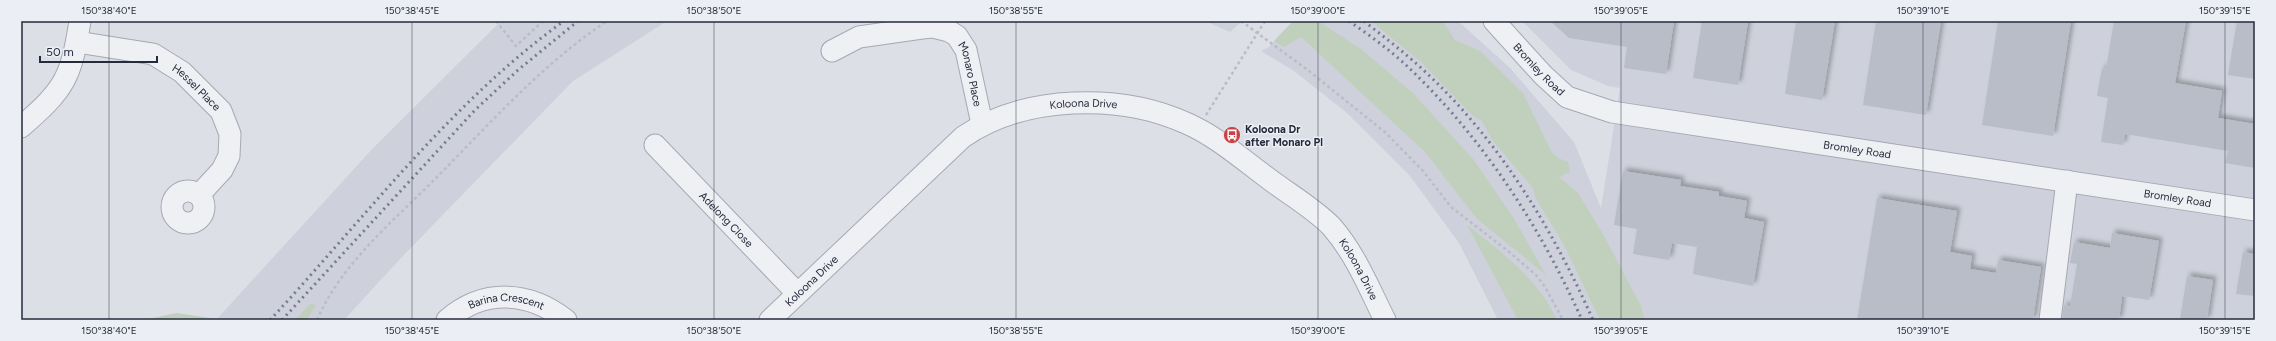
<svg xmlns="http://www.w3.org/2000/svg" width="2276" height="341" font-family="Figtree,sans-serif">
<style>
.built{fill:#ced1db}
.green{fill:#c0d0bd}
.building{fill:#b9bdc8;filter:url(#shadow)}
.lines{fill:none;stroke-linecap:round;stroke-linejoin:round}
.minor-casing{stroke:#a5a9b3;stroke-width:23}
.path{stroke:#babdc4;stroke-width:2.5;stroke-dasharray:3 3;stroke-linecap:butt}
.minor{stroke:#eef0f4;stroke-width:21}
.rail{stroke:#767c8f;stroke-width:3;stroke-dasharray:2 4;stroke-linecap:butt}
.ticks{fill:none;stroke:#262b3c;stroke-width:1;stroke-opacity:0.45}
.labels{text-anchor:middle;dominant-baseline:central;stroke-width:3;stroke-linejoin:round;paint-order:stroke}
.street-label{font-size:11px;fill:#262b3c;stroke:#ebeef4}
.poi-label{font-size:11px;font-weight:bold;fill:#262b3c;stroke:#ebeef4;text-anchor:start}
.neatline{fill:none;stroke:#262b3c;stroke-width:1.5}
.ticks-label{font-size:10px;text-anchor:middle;fill:#262b3c}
</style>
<defs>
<filter id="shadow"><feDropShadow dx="3.5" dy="-3.5" stdDeviation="2" flood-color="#0004"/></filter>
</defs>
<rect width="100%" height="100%" fill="#dcdfe6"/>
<g class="built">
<polygon points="501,21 667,21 573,81 400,259 344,320 216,320 374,147"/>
<polygon points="1205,21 1242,21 1230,32"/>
<polygon points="1293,21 1458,21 1510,68 1574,142 1601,208 1620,88 1608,86 1571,70 1522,21 2255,21 2255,320 1498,320 1459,243 1410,176 1347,113 1294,71 1261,51 1269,47"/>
</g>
<g class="green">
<polygon points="1293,21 1318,21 1361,49 1413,93 1473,159 1513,217 1546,275 1476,218 1426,153 1301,37 1284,47 1274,41"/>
<polygon points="1371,21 1443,21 1455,40 1480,51 1523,93 1551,151 1558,158 1568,162 1570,172 1559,177 1578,193 1603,234 1641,306 1645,320 1600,320 1563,243 1536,199 1533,188 1492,140 1482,121 1473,116 1422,63"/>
<path d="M1467 225C1502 252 1538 279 1557 320H1518Z"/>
<polygon points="310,304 316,305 307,320 295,320"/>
<polygon points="177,313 216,319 143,320"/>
</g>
<g class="building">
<polygon points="1550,21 1674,21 1666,74 1624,68 1627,47 1569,38"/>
<polygon points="1702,21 1748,21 1738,85 1693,78"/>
<polygon points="1796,21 1835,21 1822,100 1785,94"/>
<polygon points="1876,21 1941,21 1926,115 1863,105"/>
<polygon points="1998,21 2071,21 2053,136 1982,125"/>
<polygon points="2114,21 2186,21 2175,83 2222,91 2218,118 2255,124 2255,168 2225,163 2228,151 2125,134 2123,145 2101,142 2108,98 2097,96 2102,68 2106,69"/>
<polygon points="2237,21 2255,21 2255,79 2228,75"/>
<polygon points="1623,171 1681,180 1680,186 1719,192 1719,196 1747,201 1744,218 1764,222 1753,286 1693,274 1697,247 1672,243 1669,260 1633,254 1637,229 1614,225"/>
<polygon points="1877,198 1957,211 1950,252 1972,256 1970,269 1996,273 1998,260 2041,267 2033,320 1857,320"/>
<polygon points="2112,233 2159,241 2149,300 2122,296 2119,320 2062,320 2064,305 2070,306 2077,264 2070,263 2074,242 2110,248"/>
<polygon points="2243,252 2255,254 2255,296 2236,294"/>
<polygon points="2187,276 2213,280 2207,320 2180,319"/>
</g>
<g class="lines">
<defs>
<g id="minor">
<path id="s1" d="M1494 21 1543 75 1567 97 1612 112 2255 210"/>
<path id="s2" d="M77 42 153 54 182 72 221 111 230 134 229 156 222 170 199 195"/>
<path id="s3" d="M832 51 859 37 922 28 933 27 949 31 957 36 966 50 982 124"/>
<path d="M21 127C65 89 71 78 80 21"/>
<path id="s4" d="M655 145 797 293"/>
<circle cx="188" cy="207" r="16"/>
<path id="s5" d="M447 320C484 288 529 291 566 320"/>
<path id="s6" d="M770 320 963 137C1024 95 1120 93 1186 123 1216 136 1242 159 1269 179 1289 194 1313 208 1331 226 1355 253 1369 288 1385 320"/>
<polyline points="2050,320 2067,181"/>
</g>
</defs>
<use href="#minor" class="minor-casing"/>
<g class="path">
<polyline points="496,21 516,46 543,21"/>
<polyline points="1241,21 1309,71 1386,133 1423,171 1451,207 1508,251 1536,275 1545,287 1563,320"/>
<polyline points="1206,115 1265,21"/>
<path d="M317 320C342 262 396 219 439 175 492 121 544 63 607 21"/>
</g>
<use href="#minor" class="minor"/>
<g class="rail">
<path d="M1349 21C1369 35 1390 50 1407 66 1482 137 1540 226 1582 320"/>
<path d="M1364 21C1380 34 1396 46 1411 59 1492 129 1550 223 1593 320"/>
<path d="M270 320C364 219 451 102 564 21"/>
<polyline points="282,320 475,110 518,70 578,21"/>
</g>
</g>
<path class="ticks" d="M109 21V320M412 21V320M714 21V320M1016 21V320M1318 21V320M1621 21V320M1923 21V320M2225 21V320"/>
<defs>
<symbol id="bus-disc" viewBox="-11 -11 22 22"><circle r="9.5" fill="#ca4245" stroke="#ebeef4"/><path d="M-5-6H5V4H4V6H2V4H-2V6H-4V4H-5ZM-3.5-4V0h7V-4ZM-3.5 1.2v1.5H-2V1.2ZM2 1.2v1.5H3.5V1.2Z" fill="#fff"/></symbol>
</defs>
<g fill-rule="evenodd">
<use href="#bus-disc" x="1222" y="125" width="20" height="20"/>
</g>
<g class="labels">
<g class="street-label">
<text stroke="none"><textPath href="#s1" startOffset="66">Bromley Road</textPath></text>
<text stroke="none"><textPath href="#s3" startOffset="172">Monaro Place</textPath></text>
<text stroke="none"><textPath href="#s2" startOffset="132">Hessel Place</textPath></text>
<text stroke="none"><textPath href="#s6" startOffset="393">Koloona Drive</textPath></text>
<text stroke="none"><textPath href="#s1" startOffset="401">Bromley Road</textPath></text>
<text stroke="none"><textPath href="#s1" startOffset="725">Bromley Road</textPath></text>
<text stroke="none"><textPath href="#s4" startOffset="103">Adelong Close</textPath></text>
<text stroke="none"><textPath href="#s6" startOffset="728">Koloona Drive</textPath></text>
<text stroke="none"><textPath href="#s6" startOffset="57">Koloona Drive</textPath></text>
<text stroke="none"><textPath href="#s5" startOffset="65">Barina Crescent</textPath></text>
</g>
<g class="poi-label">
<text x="1245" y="129">Koloona Dr<tspan x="1245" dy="13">after Monaro Pl</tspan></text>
</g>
</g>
<rect width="2276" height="341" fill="none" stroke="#ebeef4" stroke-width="44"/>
<path d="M40 56v6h117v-6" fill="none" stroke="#262b3c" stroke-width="2"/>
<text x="46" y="56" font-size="12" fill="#262b3c" stroke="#ebeef4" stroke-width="3" paint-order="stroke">50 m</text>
<rect x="22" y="22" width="2232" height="297" class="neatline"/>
<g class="ticks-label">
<text x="109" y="14">150°38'40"E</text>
<text x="412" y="14">150°38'45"E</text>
<text x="714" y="14">150°38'50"E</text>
<text x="1016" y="14">150°38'55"E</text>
<text x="1318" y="14">150°39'00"E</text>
<text x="1621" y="14">150°39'05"E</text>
<text x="1923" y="14">150°39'10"E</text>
<text x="2225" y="14">150°39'15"E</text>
<text x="109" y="334">150°38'40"E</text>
<text x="412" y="334">150°38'45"E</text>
<text x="714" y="334">150°38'50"E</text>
<text x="1016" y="334">150°38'55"E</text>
<text x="1318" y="334">150°39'00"E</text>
<text x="1621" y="334">150°39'05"E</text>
<text x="1923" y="334">150°39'10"E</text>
<text x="2225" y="334">150°39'15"E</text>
</g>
</svg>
